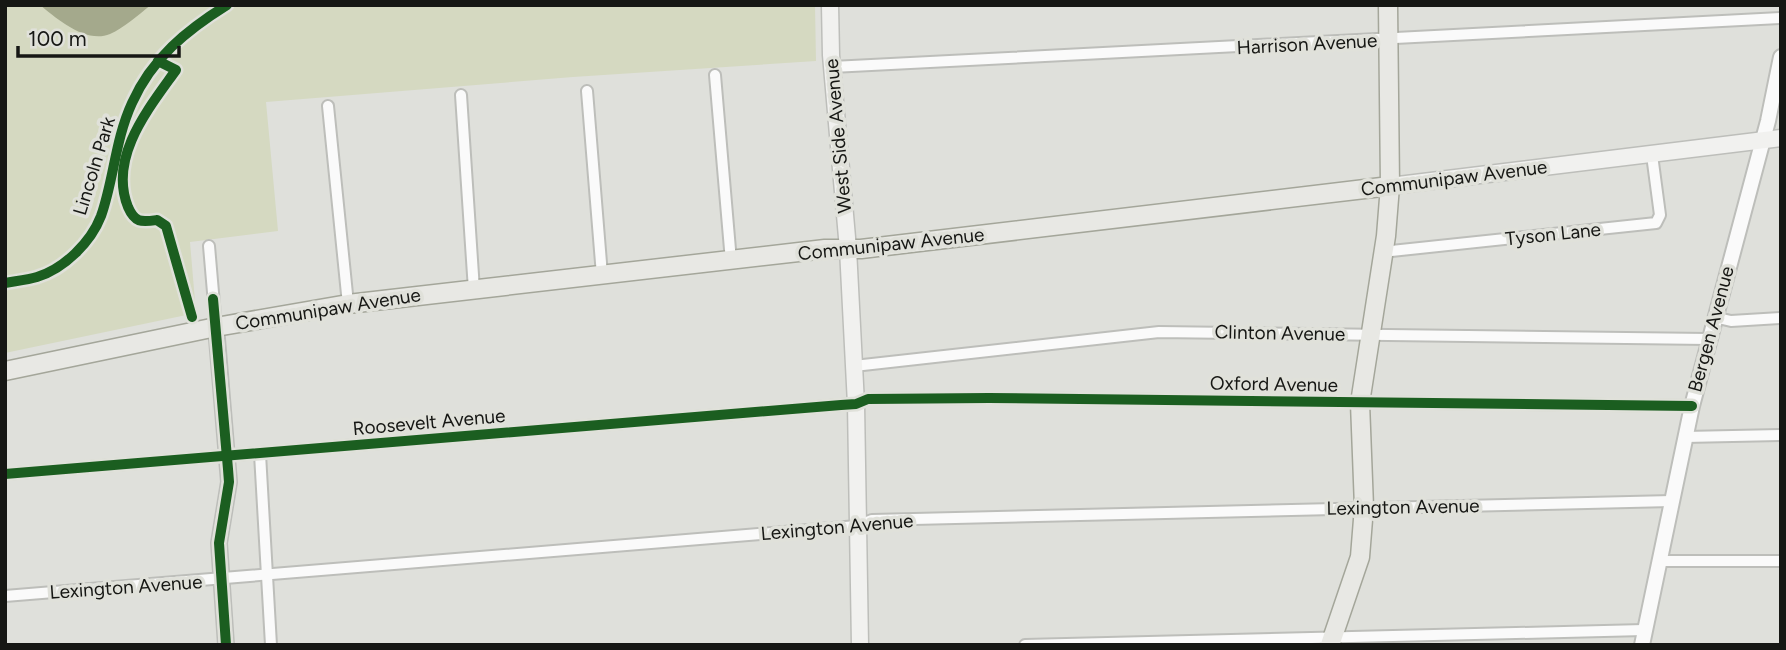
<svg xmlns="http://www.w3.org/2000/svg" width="1786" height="650" font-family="Figtree,sans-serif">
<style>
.green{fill:#d5d9c1}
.water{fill:#a4a98c}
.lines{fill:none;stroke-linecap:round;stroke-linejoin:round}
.minor-casing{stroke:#bdbeba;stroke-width:14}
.tertiary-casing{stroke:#bdbeba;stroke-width:18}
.secondary-casing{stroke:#bdbeba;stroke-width:19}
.primary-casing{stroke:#a4a69a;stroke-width:21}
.minor{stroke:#fafafa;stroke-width:10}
.tertiary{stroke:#fafafa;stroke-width:14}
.secondary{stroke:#f1f1ef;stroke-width:16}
.primary{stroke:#e8e8e4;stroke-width:18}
.cycleway-casing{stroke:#e0e1da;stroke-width:15}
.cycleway{stroke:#1b5e20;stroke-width:10}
.labels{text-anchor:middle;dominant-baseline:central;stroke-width:7;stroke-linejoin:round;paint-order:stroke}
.street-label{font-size:19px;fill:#161714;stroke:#e0e1da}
</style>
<rect width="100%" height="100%" fill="#dfe0db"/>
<polygon class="green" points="5,5 815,5 816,61 573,77 266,102 278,231 190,242 196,313 5,353"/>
<path class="water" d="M40 5H151C138 15 124 28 110 34 86 44 57 19 40 5Z"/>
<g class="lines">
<defs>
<g id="minor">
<polyline points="832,67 1781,18"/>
<polyline points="715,75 731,261"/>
<polyline points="587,91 602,275"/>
<polyline points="461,95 474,290"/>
<polyline points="328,106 348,304"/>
<polyline points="209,246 216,327"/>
<polyline points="1382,252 1656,223 1660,215 1652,155"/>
<path d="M5 283C16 281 27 280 37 277 64 269 91 242 101 216 114 179 115 140 132 103 152 58 187 30 227 5"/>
<polyline points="1714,317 1731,321 1781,318"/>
<polyline points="854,366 1159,332 1708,339"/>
<polyline points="1685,437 1781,435"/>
<polyline points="260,454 271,645"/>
<polyline points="5,474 841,405 856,404 868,399 989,398 1692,406"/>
<polyline points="1659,561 1781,561"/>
<polyline points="5,596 857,526 872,520 1672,501"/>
<polyline points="1025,645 1644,630"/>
</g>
<g id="tertiary">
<polyline points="216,327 229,482 219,543 226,645"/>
<polyline points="1642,645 1692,406 1768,121 1781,57"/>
</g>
<g id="secondary">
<polyline points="830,5 831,55 848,249 856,404 860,645"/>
<polyline points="1390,186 1781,138"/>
</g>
<g id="primary">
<polyline points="5,371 216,327 348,304 825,249 861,249 1390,186"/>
<polyline points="1330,645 1360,557 1364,507 1360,403 1386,236 1390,186 1388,5"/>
</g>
</defs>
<use href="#minor" class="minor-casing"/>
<use href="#tertiary" class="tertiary-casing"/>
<use href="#secondary" class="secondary-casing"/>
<use href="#primary" class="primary-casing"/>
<use href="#minor" class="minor"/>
<use href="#tertiary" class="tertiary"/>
<use href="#secondary" class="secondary"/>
<use href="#primary" class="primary"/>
<defs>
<g id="cycleway">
<path d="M158 61 176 70C149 108 108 157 128 207 135 223 141 222 157 220L166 226 192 317"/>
<path d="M5 283C16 281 27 280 37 277 64 269 91 242 101 216 114 179 115 140 132 103 152 58 187 30 227 5"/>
<polyline points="213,299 228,469 229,482 219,543 226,645"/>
<polyline points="5,474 841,405 856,404 868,399 989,398 1692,406"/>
</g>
</defs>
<use href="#cycleway" class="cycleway-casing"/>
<use href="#cycleway" class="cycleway"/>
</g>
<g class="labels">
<g class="street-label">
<text transform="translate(1307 44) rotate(-3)">Harrison Avenue</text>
<text transform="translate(838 136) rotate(-95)">West Side Avenue</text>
<text transform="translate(94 166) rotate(-73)">Lincoln Park</text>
<text transform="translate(1454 178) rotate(-7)">Communipaw Avenue</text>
<text transform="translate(1553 234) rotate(-6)">Tyson Lane</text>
<text transform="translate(891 244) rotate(-6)">Communipaw Avenue</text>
<text transform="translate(328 309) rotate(-9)">Communipaw Avenue</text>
<text transform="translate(1711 329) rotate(-75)">Bergen Avenue</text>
<text transform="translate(1280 333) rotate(1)">Clinton Avenue</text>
<text transform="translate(1274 384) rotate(1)">Oxford Avenue</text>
<text transform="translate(429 422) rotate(-5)">Roosevelt Avenue</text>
<text transform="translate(1403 507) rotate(-1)">Lexington Avenue</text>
<text transform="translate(837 527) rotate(-5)">Lexington Avenue</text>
<text transform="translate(126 587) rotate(-4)">Lexington Avenue</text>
</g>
</g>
<rect width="1786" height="650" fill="none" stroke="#161714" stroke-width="14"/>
<path d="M18 46v10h161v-10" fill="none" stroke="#161714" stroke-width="3.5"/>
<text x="28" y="46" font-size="21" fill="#161714" stroke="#e0e1da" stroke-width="5" paint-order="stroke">100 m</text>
</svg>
